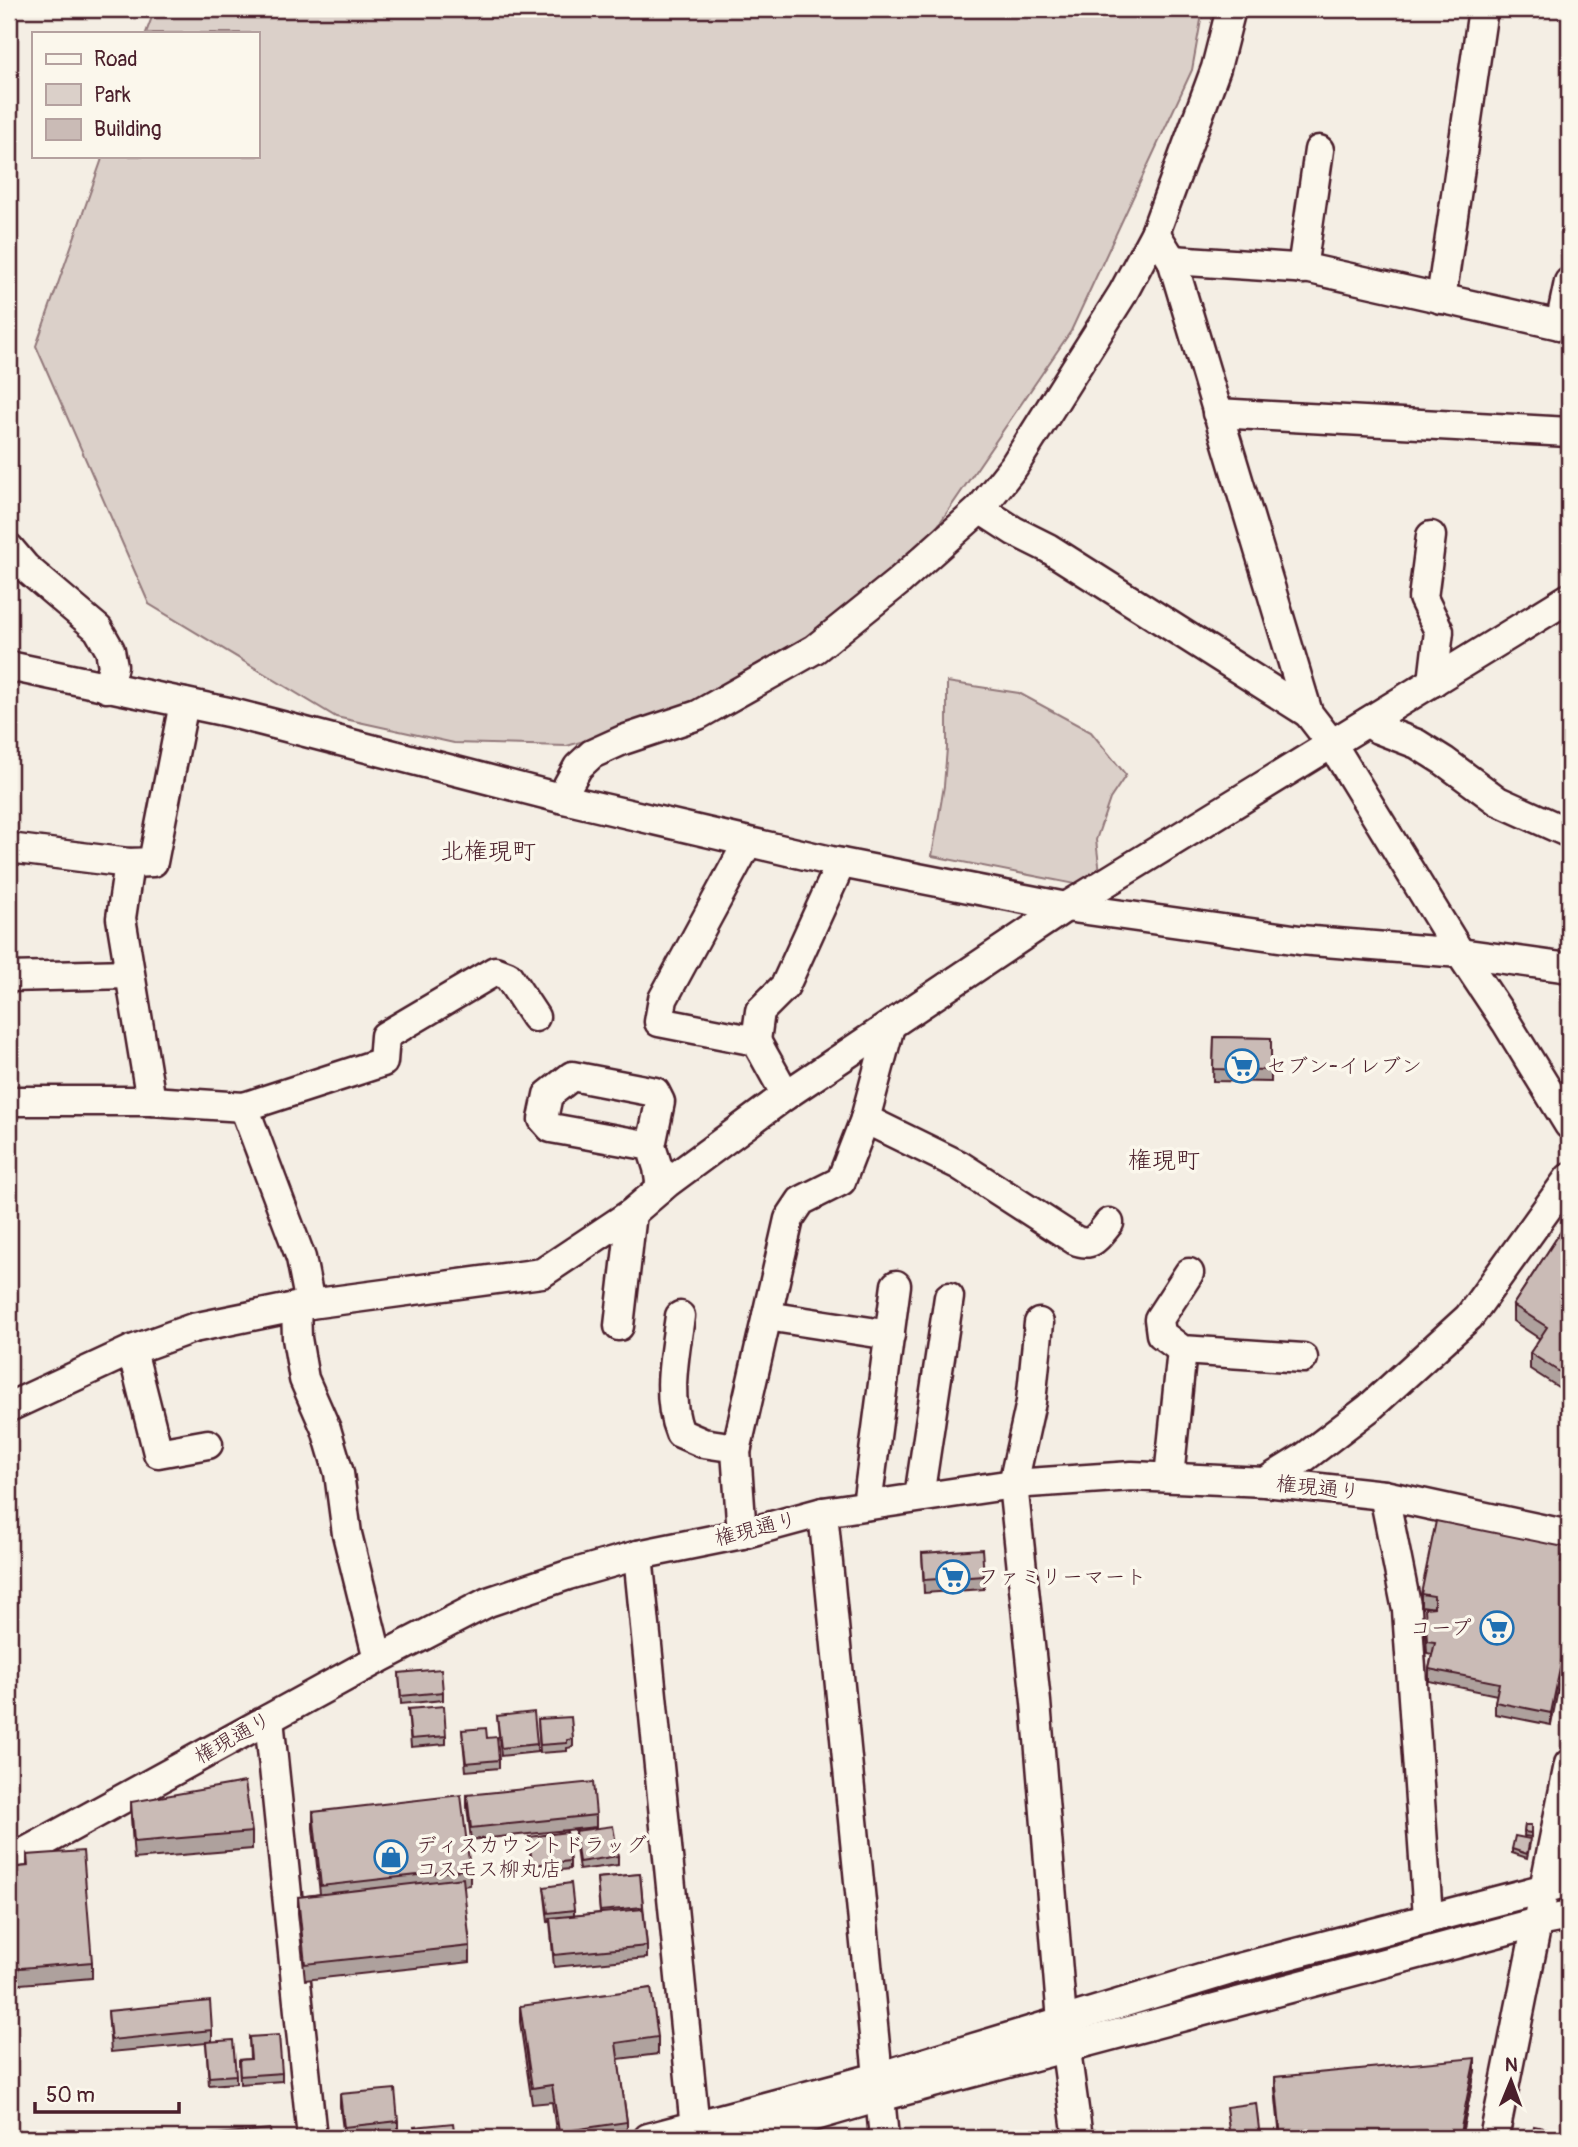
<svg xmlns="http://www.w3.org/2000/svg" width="1578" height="2147" font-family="Pangolin,'Klee One',sans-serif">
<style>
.green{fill:#dbd0c9;stroke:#92787a;stroke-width:2}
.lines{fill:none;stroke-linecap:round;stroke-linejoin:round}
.minor-casing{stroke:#4a1f2b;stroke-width:33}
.minor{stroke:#fbf7ec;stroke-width:28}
.wall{fill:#aea19d;stroke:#4a1f2b;stroke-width:2}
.shaded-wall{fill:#8d837f;stroke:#4a1f2b;stroke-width:2}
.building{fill:#cabbb6;stroke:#4a1f2b;stroke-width:2}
.labels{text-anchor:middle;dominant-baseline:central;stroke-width:7;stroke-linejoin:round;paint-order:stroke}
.poi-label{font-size:21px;fill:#4a1f2b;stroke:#fbf7ec;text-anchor:start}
.street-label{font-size:21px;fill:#4a1f2b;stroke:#fbf7ec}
.quarter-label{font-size:24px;fill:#4a1f2b;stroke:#fbf7ec}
</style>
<rect width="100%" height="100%" fill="#f4eee4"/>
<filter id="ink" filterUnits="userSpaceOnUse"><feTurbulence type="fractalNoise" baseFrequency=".0143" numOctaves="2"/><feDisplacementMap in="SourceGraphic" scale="14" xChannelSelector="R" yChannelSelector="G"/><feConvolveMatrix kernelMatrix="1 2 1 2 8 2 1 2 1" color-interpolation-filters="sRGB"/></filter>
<g filter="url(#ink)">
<g class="green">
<polygon points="155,9 1203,9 1192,70 1071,331 935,530 846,613 773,663 679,713 567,746 454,743 336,717 149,604 36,346 103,156 257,156 257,33 146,33"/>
<polygon points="947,682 1019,693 1091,732 1126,775 1110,799 1096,840 1100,873 1080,885 932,856 944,786 947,748"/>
</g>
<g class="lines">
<defs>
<g id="minor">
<polyline points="1155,233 1172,260 1308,713 1332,744 1460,953 1506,1022 1569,1125"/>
<polyline points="1172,260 1310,269 1569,327"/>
<polyline points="1302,269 1319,150"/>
<polyline points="1441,299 1483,9"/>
<polyline points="1560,325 1569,282"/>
<polyline points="1217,413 1569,432"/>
<polyline points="980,509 1014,531 1048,548 1308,713"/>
<polyline points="1431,536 1423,598 1439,631 1433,682"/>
<polyline points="9,548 25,567 98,629 110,650 113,666 107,688"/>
<polyline points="9,666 228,712 564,799 831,861 1066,907 1300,940 1460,953 1569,968"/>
<polyline points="1368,722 1378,729 1417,744 1444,761 1498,801 1569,833"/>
<polyline points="564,799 568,785 578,767 592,754 623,740 698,715 815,649 897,583 980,509 1014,466 1123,293 1155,233 1216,68 1231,9"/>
<polyline points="748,842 663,999 659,1022 756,1041 786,1095"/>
<polyline points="9,848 129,863 153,862 184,703"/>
<polyline points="129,863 121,918 151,1101"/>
<polyline points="9,977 129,974"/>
<polyline points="756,1041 760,1011 785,986 841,863"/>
<polyline points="9,1101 151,1101 244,1107 383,1062 385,1036 495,971 508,976 535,1017"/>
<polyline points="244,1107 301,1258 310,1304"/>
<path d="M865 1119 959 1165 1075 1240C1093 1248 1098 1236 1109 1223"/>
<polyline points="651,1146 551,1128 543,1119 548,1095 572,1076 655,1092 660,1102 651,1146 658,1168 661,1188"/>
<polyline points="1189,1273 1159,1319 1161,1334 1182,1350 1303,1358"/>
<polyline points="296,1308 297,1338 304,1379 326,1429 339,1473 347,1534 378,1659"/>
<path d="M680 1316C675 1354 665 1397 680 1433L703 1443 737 1448"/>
<polyline points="767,1316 890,1335"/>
<polyline points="1039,1323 1031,1402 1013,1484 1036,1702 1062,2021 1078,2138"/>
<polyline points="619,1326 632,1213"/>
<polyline points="132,1350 158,1453 208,1444"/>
<polyline points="9,1407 132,1350 193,1328 310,1304 542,1273 632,1213 667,1183 786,1095 1066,907 1569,598"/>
<polyline points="1169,1477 1182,1350"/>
<polyline points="1265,1482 1305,1457 1369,1408 1469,1317 1569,1178"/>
<polyline points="1384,1495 1407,1610 1428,1917"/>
<polyline points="919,1497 949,1297"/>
<polyline points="867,1505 896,1285"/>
<polyline points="823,1512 884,2138"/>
<polyline points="742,1534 736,1451 789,1219 801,1201 841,1181 865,1119 890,1026"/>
<polyline points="638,1555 696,2138"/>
<polyline points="269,1719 312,2138"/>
<polyline points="9,1861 378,1659 488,1602 568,1575 638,1555 742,1534 823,1512 1013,1484 1132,1476 1265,1482 1384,1495 1569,1535"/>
<polyline points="648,2138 878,2077 1227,1971 1569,1882"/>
<polyline points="740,2138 880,2097 1538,1922 1569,1916"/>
<polyline points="1494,2138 1569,1764"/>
</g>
</defs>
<use href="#minor" class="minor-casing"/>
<use href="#minor" class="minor"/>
</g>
<g class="wall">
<polygon points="1214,1037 1271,1038 1271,1082 1213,1081"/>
<polygon points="1569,1219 1569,1394 1530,1369 1530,1353 1540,1339 1513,1321 1513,1305"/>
<polygon points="922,1553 984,1576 984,1589 924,1593"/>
<polygon points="1564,1559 1551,1725 1495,1714 1495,1702 1497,1695 1429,1681 1429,1669 1432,1654 1427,1653 1425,1620 1429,1607 1421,1606 1421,1594"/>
<polygon points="399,1673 443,1692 443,1700 401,1704"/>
<polygon points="408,1709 446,1736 446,1744 411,1747"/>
<polygon points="497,1716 537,1744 537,1752 501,1756"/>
<polygon points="538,1719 573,1739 573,1747 567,1748 567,1751 540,1753"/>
<polygon points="462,1730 487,1738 499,1760 499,1768 466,1771"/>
<polygon points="467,1795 596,1815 596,1827 471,1840 467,1807"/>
<polygon points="131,1802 252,1832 252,1849 134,1859 131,1818"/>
<polygon points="313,1812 470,1869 470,1885 463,1886 470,1946 470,1962 305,1980 298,1913 298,1897 320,1894 313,1828"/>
<polygon points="1525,1825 1531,1825 1531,1837 1524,1836"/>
<polygon points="575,1831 618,1856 618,1865 579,1870 575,1840"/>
<polygon points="529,1837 570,1861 570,1869 532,1873"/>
<polygon points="1530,1843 1527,1858 1512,1853 1512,1849"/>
<polygon points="27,1855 92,1962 92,1978 9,1985 9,1868 27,1866"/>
<polygon points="640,1874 647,1946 647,1958 554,1967 550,1921 548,1922 544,1887 574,1910 574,1916 600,1913 597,1878"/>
<polygon points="1569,1953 1569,1972 1567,1971 1567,1963"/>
<polygon points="520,2006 658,2037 658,2054 618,2059 627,2122 627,2138 557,2138 552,2102 532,2104 520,2022"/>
<polygon points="108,2011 212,2030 212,2041 236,2075 236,2083 209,2085 206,2043 111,2052"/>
<polygon points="249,2037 282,2073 282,2081 240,2084 239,2060 250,2059"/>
<polygon points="1475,2070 1461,2138 1280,2138 1275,2089 1275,2077"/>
<polygon points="340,2094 398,2121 398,2133 344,2138 340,2106"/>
</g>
<g class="shaded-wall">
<polygon points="1569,1624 1569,1636 1551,1725 1551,1713"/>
<polygon points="1475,2058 1475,2070 1461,2138 1459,2138"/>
</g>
<g class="building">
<polygon points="1214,1037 1271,1038 1271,1070 1213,1069"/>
<polygon points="1569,1219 1569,1378 1530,1353 1547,1327 1513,1305"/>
<polygon points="1436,1521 1564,1547 1561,1562 1569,1563 1569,1624 1551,1713 1495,1702 1499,1683 1429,1669 1435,1642 1427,1641 1425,1608 1434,1607 1434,1596 1421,1594"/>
<polygon points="982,1549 984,1576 924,1580 922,1553"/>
<polygon points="441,1669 443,1692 401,1696 399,1673"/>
<polygon points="444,1706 446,1736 411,1739 408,1709"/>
<polygon points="534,1712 537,1744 501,1748 497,1716"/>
<polygon points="571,1717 573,1739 567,1740 567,1743 540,1745 538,1719"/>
<polygon points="486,1728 487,1738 497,1737 499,1760 466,1763 462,1730"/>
<polygon points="245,1782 252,1832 134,1842 131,1802"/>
<polygon points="593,1782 596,1815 471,1828 467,1795"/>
<polygon points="461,1795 470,1869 321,1886 313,1812"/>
<polygon points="1525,1825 1531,1825 1531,1833 1524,1832"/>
<polygon points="613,1826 618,1856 579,1862 575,1831"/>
<polygon points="567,1832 570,1861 532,1865 529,1837"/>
<polygon points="1515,1836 1530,1839 1527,1854 1512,1849"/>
<polygon points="83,1851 92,1962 9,1969 9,1868 28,1866 27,1855"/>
<polygon points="640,1874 643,1907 600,1911 597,1878"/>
<polygon points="463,1878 470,1946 305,1964 298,1897"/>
<polygon points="571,1883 574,1910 548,1913 544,1887"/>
<polygon points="643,1909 647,1946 554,1955 550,1918"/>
<polygon points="651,1988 658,2037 616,2043 627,2122 559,2132 552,2085 532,2088 520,2006"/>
<polygon points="210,2001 212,2030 111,2040 108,2011"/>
<polygon points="279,2035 282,2073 240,2076 239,2060 251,2059 249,2037"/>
<polygon points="233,2040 236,2075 209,2077 206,2042"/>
<polygon points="1475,2058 1459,2138 1281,2138 1275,2077"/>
<polygon points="395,2089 398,2121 344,2127 340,2094"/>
<polygon points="1256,2103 1260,2138 1230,2138 1226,2107"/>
<polygon points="453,2123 455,2138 416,2138 414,2127"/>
<polygon points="1534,2126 1569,2133 1569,2138 1532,2138"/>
<polygon points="270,2129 271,2138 177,2138"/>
</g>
</g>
<defs>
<symbol id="supermarket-ring" viewBox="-11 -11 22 22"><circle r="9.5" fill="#fbf7ec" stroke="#1f6fb2" stroke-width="1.5"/><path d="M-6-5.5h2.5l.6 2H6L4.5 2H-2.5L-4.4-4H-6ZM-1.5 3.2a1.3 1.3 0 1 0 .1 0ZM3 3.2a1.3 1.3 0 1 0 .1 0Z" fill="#1f6fb2"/></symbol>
<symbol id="shop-ring" viewBox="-11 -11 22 22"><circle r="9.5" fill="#fbf7ec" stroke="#1f6fb2" stroke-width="1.5"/><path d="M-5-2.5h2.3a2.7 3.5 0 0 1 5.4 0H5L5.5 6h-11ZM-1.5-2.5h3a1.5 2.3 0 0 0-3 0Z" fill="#1f6fb2"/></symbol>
</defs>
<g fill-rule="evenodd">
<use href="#supermarket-ring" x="1223" y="1047" width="38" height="38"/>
<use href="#supermarket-ring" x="934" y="1558" width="38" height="38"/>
<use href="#supermarket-ring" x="1478" y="1609" width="38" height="38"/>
<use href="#shop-ring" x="372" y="1838" width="38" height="38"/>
</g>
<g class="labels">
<g class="poi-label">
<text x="1266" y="1066">セブン-イレブン</text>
<text x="978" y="1577">ファミリーマート</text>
<text x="1472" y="1628" text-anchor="end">コープ</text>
<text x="416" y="1845">ディスカウントドラッグ<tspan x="416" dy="24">コスモス柳丸店</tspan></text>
</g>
<g class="street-label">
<text transform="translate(1318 1488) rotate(6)">権現通り</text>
<text transform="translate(756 1529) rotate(-14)">権現通り</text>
<text transform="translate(233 1738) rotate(-29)">権現通り</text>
</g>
<g class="quarter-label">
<text x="488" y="851">北権現町</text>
<text x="1164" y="1160">権現町</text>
</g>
</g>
<rect width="1578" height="2147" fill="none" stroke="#fbf7ec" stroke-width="35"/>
<rect x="18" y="18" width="1543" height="2112" fill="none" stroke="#4a1f2b" stroke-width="2.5" filter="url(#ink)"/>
<rect x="32" y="32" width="228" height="126" fill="#fbf7ec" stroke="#b4a19f" stroke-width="2"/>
<rect x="46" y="54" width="35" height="10" fill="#fbf7ec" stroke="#b4a19f" stroke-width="2"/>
<text x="94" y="66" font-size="21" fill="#4a1f2b">Road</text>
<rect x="46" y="84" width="35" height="21" fill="#dbd0c9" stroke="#b4a19f" stroke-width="2"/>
<text x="94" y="102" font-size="21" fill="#4a1f2b">Park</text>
<rect x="46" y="119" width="35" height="21" fill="#cabbb6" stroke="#b4a19f" stroke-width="2"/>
<text x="94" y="136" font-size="21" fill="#4a1f2b">Building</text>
<g transform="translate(1511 2081) rotate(1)" stroke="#fbf7ec" stroke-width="5" paint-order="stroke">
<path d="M0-5L12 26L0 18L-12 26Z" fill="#4a1f2b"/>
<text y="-10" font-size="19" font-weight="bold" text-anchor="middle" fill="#4a1f2b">N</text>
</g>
<path d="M35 2102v10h144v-10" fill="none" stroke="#4a1f2b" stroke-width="3.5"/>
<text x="46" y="2102" font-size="21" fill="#4a1f2b" stroke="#fbf7ec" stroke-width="5" paint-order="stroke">50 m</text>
</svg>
